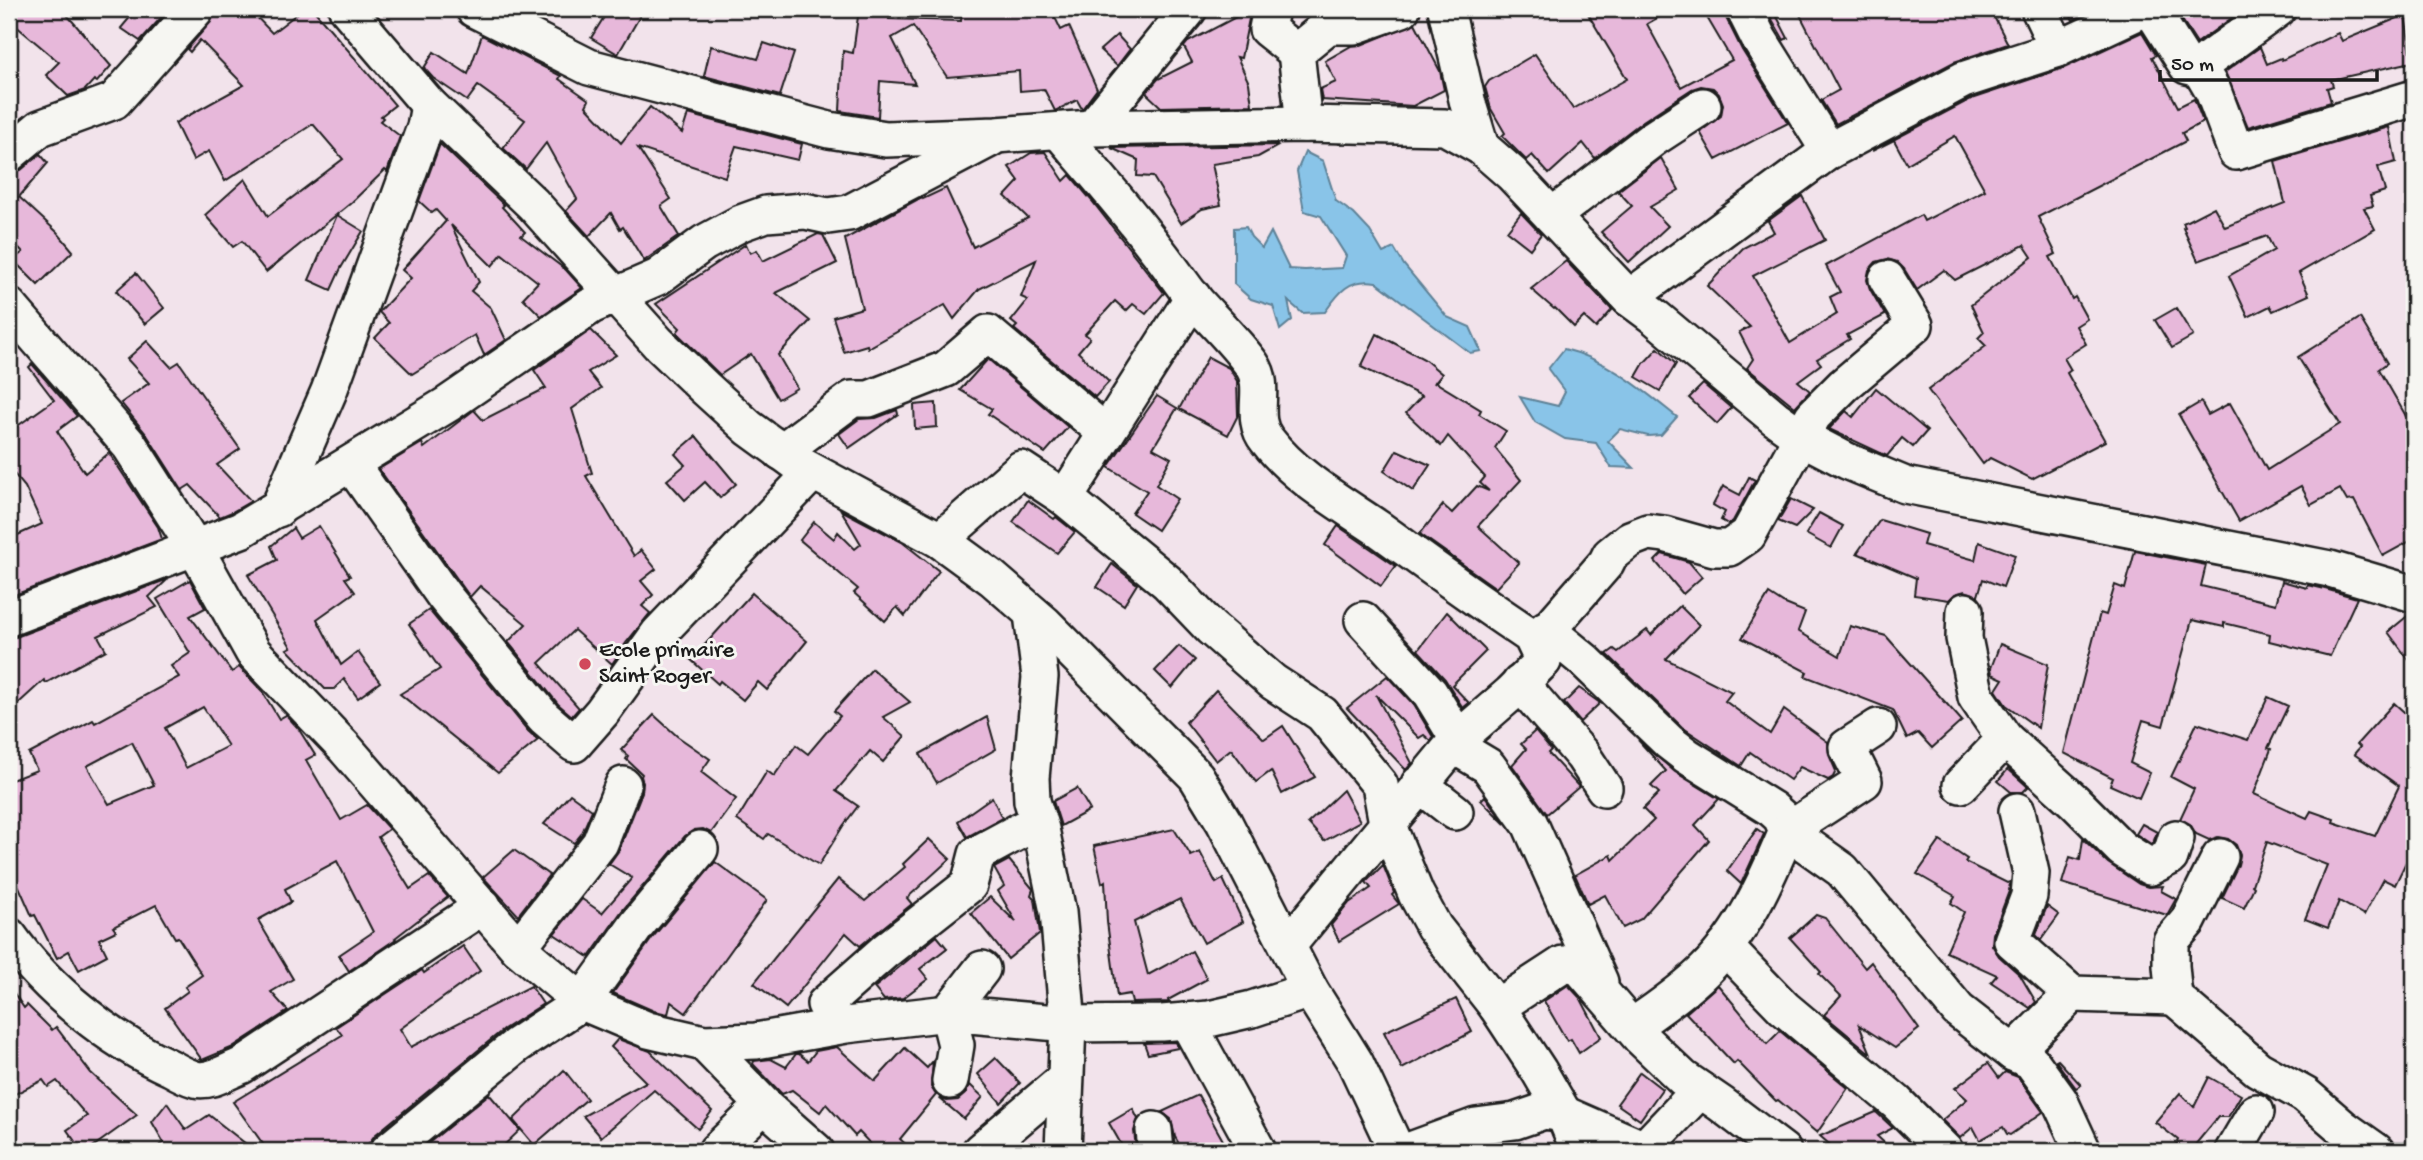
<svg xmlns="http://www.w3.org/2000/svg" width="2423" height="1160" font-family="'Gochi Hand',sans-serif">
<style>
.water{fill:#89c4e8;stroke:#5d8196;stroke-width:2}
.building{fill:#e7b8da;stroke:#1c1c1c;stroke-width:2;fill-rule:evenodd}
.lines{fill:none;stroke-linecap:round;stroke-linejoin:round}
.minor-casing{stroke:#1c1c1c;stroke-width:40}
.minor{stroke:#f6f6f2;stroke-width:35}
.poi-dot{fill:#d1495b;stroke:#f6f6f2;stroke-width:2.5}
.labels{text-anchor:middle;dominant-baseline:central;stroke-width:6;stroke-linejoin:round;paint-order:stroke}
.poi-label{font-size:23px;fill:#1c1c1c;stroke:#f6f6f2;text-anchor:start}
</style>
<rect width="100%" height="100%" fill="#f2e3eb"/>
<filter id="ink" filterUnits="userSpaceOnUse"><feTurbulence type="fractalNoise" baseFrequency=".0143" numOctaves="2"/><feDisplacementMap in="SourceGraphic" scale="14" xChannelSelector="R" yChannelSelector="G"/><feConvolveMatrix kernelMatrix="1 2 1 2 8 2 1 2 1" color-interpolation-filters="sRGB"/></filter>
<g filter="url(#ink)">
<g class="water">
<path d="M1305 152 1323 161 1336 201 1354 214 1370 231 1383 253 1394 248 1404 265 1447 317 1470 327 1481 351 1470 353 1376 282C1349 278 1339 292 1325 312L1302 313 1288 301 1292 320 1280 330 1273 306 1251 299 1234 284V228L1246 227 1251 237 1262 248 1271 232 1289 269 1305 270 1342 268 1346 256 1321 216 1304 211 1297 171Z"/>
<path d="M1564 349C1607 359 1643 390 1677 417L1661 435 1648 436 1620 429 1608 441 1634 468 1611 467 1596 443 1565 439 1535 422 1520 397 1558 406 1565 392 1548 369Z"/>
</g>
<g class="building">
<polygon points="9,9 62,9 111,66 97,82 94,80 85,90 68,96 46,75 59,62 9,20"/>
<polygon points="137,9 169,9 140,41 121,28"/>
<polygon points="216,9 249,9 272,33 303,9 313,9 395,105 381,116 383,118 380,121 400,136 387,172 385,170 351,203 266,272 242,241 233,247 205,215 245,179 268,216 343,159 313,124 225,181 209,151 193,160 175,123 244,85 200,40 190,52 187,49 211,22"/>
<polygon points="609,9 624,9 640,16 618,54 591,38"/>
<polygon points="859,9 890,9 889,19 961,21 962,9 1051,9 1061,30 1069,26 1097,89 1082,109 1077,100 1055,111 1044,89 1020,91 1019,71 947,77 913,26 892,38 915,84 880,81 878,117 840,111 843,51 853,53"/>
<polygon points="1251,9 1241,58 1237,57 1249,83 1252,105 1161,107 1146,93 1158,79 1192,62 1184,47 1188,42"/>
<polygon points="1585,9 1673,9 1647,24 1681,87 1732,60 1702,9 1724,9 1726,18 1742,50 1788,123 1716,160 1700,132 1721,116 1723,104 1719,94 1713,88 1701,86 1692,89 1643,121 1595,158 1583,143 1549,174 1532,155 1526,160 1502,136 1505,133 1491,109 1485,87 1489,81 1535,54 1573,109 1627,79"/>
<polygon points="1766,9 1773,9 1788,38 1784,40"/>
<polygon points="1797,9 1990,9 2008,44 1954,62 1836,124 1821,100 1839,90"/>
<polygon points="2067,9 2097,9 2073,20"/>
<polygon points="2175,9 2238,9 2240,12 2197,43"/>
<polygon points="2405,15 2412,62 2331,80 2333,86 2327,88 2331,102 2248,127 2225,72 2260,47 2267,64 2281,58 2282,60 2338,33 2342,41"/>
<polygon points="1415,23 1440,71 1444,90 1413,106 1322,100 1320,89 1336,82 1325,61 1351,46 1361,45"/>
<polygon points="2142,32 2156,55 2152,57 2178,107 2194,99 2203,122 2182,133 2186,141 2038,217 2056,254 2050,257 2072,299 2075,297 2087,319 2076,326 2086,344 2064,358 2071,370 2067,373 2105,441 2032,479 1990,458 1983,464 1928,390 1986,346 1978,338 1984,332 1971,305 2032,257 2024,245 1955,280 1944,270 1917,290 1904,269 1897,262 1887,259 1876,262 1869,270 1867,280 1870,289 1885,315 1847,335 1850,339 1817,359 1821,364 1798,381 1810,391 1795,407 1747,368 1753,359 1739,332 1750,327 1707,286 1743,248 1774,232 1768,221 1802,196 1825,240 1753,276 1790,343 1837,314 1830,297 1840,292 1826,266 1921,215 1924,221 1985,190 1955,136 1907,164 1894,140 1872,151 1971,99 2064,68"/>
<polygon points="482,35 561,76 559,79 589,100 586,106 621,143 650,107 682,133 688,114 802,144 798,160 736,146 725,177 638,148 671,199 661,206 679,236 644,261 623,227 620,229 611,213 589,236 566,211 577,199 546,143 526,169 503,148 525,120 478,86 467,101 433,78 424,68 434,52 468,74"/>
<polygon points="1117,35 1130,49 1117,66 1100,50"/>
<polygon points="764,43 794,53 780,96 704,76 711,46 758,59"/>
<polygon points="2389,127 2396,162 2378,167 2385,191 2370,196 2373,206 2364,208 2375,229 2299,273 2309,295 2273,311 2270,306 2248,317 2229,276 2274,250 2267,236 2198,261 2183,228 2185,227 2183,223 2214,207 2225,227 2285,203 2275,161"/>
<polygon points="440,144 504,205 502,207 525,232 521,236 566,270 582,288 541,316 523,298 538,282 502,254 492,266 451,225 479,282 471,291 491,308 506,340 484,355 475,335 412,374 375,338 389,323 379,312 411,278 402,270 446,221 436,210 432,213 419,201"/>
<polygon points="1277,145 1278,146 1258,157 1212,164 1221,205 1202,209 1181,223 1153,177 1137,176 1138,160 1111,148"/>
<polygon points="1045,152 1064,181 1070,175 1092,201 1164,293 1146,314 1133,304 1126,311 1115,301 1085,334 1090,338 1078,352 1109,382 1095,397 1014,329 1017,326 1011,321 1028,300 1021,297 1036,260 979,289 954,319 945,305 868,348 867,345 844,352 833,317 862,308 845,239 922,197 923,199 946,188 973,247 1028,218 1005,196 1019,181 1009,167 1031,153"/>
<polygon points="40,154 48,163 19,197 57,232 73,251 38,285 13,260 23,252 9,238 9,174 21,170"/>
<polygon points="1661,158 1679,190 1650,207 1668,226 1629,262 1601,232 1632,206 1618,191"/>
<polygon points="1521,213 1541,234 1530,249 1507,231"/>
<polygon points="337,215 363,231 341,268 331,290 309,280"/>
<polygon points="818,234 823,235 837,263 776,293 810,321 778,355 797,388 778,399 751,354 720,375 680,336 677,332 680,328 656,304 746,244 750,253 757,250 763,261"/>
<polygon points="1566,261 1612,310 1596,328 1584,317 1574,327 1555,308 1554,309 1531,289"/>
<polygon points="136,273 164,308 145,324 116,291"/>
<polygon points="2176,308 2193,336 2172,348 2155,320"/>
<polygon points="2360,318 2387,363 2379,369 2414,430 2414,539 2383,556 2354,500 2347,501 2340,489 2311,505 2301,486 2239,521 2179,415 2201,402 2208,415 2230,403 2267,470 2340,424 2298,357"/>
<polygon points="591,330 616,355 588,372 601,388 572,409 592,473 586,476 634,556 641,550 656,569 641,581 653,595 642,606 650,613 626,643 612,664 574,630 539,663 579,708 572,716 558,704 508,642 526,624 480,586 470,597 379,469 422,443 424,448 474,410 483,420 546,388 534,370"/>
<polygon points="1377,334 1424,359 1442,374 1434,384 1435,382 1481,410 1479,414 1506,431 1495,448 1521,480 1478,526 1519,563 1496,588 1420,534 1443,505 1452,513 1477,486 1489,491 1480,483 1485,477 1448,436 1441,446 1406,413 1422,396 1361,367"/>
<polygon points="147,341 171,367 179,362 240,449 217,465 251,501 232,512 220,517 190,485 182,490 147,435 121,403 149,383 127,359"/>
<polygon points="1658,348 1676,364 1660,391 1636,377 1644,363"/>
<polygon points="1208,357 1229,368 1237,381 1238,415 1228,435 1179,409"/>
<polygon points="988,359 1068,427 1045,453 988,414 992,409 960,390"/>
<polygon points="32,364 77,416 57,431 85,473 109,453 158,527 162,539 9,597 9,539 42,524 25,487 9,468 9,432 54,400 29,367"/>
<polygon points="1703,384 1731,408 1717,424 1689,398"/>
<polygon points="1876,388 1927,431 1913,447 1902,438 1887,456 1829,429 1846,411 1853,417"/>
<polygon points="1157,396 1177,408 1153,448 1171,458 1156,485 1177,499 1157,530 1132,513 1147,491 1108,467"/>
<polygon points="936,403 937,427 915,429 914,405"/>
<polygon points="897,410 898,414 849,448 839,434 859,419 876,418"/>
<polygon points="696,436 736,484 720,498 705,482 685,500 667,480 685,465 675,454"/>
<polygon points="1397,450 1430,465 1413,491 1384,471"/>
<polygon points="1749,477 1755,480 1733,521 1728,524 1721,520 1725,512 1713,505 1723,486 1740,495"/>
<polygon points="1791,499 1813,510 1795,528 1778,521"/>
<polygon points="1028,500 1054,519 1056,517 1075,532 1057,553 1013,522"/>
<polygon points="841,510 902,542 939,571 905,616 897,607 885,621 854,593 858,589 800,540 814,522 834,539 838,532 855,549 861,544"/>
<polygon points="1819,513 1843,526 1831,548 1806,534"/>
<polygon points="1880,520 1926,534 1923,545 1975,560 1979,542 2015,555 2003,587 1983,579 1978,596 1965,591 1955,594 1949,600 1914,595 1916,578 1857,553"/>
<polygon points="319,526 350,576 345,578 355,592 317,619 341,665 358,652 380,682 358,698 344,679 334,689 325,689 287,649 291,647 248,575 277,560 271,546 293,528 299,538"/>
<polygon points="1338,526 1396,566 1381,586 1325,545"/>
<polygon points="2135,551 2206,565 2201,586 2276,604 2282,581 2307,588 2308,585 2325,589 2357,598 2330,656 2269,641 2270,634 2224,623 2224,627 2192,620 2163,726 2143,720 2130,763 2150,773 2139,798 2110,785 2113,778 2064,753 2100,613 2106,615 2115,585 2125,589"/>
<polygon points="1662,554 1689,562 1702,577 1683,594 1655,561"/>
<polygon points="1112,564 1137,584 1124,605 1097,587"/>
<polygon points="168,579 149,597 157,607 98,636 106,650 46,683 44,680 9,712 9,638 16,637"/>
<path d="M190 580 205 608 190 616 232 672 239 667 262 691 279 719 286 715 298 728 315 755 306 760 341 820 367 805 389 829 378 837 410 889 429 876 448 897 395 938 396 939 349 971 339 955 373 932 337 861 285 889 291 902 258 920 293 979 271 992 288 1011 231 1048 202 1060 165 1008 188 991 185 987 202 975 178 937 175 938 156 905 113 927 116 931 99 939 107 955 79 970 69 951 57 958 35 915 32 916 9 864V781L37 770 29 754 93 720 95 723 179 677 171 666 190 653 157 599ZM203 707 228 746 186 768 165 728ZM132 742 154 785 109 804 87 766Z"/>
<polygon points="752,593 807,641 767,690 758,682 743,700 720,681 718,684 691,660"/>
<polygon points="1769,594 1783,603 1805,612 1798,631 1840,656 1850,626 1886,636 1962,721 1932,748 1918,733 1907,739 1893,710 1805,676 1807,672 1742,638"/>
<polygon points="1680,606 1699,625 1666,659 1732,692 1725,701 1770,734 1784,710 1828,742 1829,755 1836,771 1833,777 1828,780 1800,767 1790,780 1750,752 1741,766 1682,727 1607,654 1614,649 1618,652 1647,630 1651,635"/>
<polygon points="429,610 528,731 538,740 498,773 400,694 440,669 409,624"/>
<polygon points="1447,612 1486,651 1452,685 1469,703 1463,708 1445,679 1418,650"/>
<polygon points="2411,613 2414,614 2414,667 2388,632"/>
<polygon points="2000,644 2048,664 2038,728 2006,705 1996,690 2003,679 1992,674 1991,668"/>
<polygon points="1179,646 1195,660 1172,688 1155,671"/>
<polygon points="872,669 910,702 883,717 905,736 883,762 870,751 836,791 858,806 843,826 819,865 768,834 764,839 737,820 767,771 774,776 796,745 808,754 840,716 834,711"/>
<polygon points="1387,676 1414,705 1433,737 1431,741 1424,735 1419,738 1376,695 1412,763 1406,770 1347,708"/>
<polygon points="1579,688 1600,703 1580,722 1564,703"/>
<polygon points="1216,690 1264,739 1283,726 1315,777 1282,794 1271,771 1256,782 1231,749 1216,761 1186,722"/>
<polygon points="2268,697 2288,706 2268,748 2271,749 2254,794 2307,818 2311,811 2334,819 2333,822 2375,836 2399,786 2354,754 2360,747 2357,744 2394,703 2414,721 2414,865 2406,862 2395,885 2383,879 2364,915 2339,901 2328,928 2305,919 2327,865 2267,842 2252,885 2254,887 2244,908 2222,898 2238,865 2240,855 2236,845 2228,839 2218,837 2209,840 2196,834 2190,824 2180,819 2194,789 2171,777 2197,723 2248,740"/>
<polygon points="654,715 677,736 710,759 701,772 736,799 711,833 703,829 694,830 685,836 621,912 589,957 554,934 582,899 602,913 632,878 609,864 619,850 642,792 643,783 641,776 642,774 626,759 628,756 621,750"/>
<polygon points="987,717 996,749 937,783 920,754"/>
<polygon points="1535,731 1551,750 1548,753 1579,787 1547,814 1512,765 1526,749 1521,744"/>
<polygon points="1638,740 1675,772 1719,799 1695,825 1709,840 1641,919 1623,928 1605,895 1588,904 1575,875 1611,855 1613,860 1654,820 1643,809 1659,793 1651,786 1666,771"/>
<polygon points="2008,769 2028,787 2023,792 2011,792 1998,781"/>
<polygon points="1077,788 1090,810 1061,826 1053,801"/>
<polygon points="1343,790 1360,821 1324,841 1308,823"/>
<polygon points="570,794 592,810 582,833 574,843 544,824"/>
<polygon points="1485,796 1505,824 1481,800"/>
<polygon points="992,797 1002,818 967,837 958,821"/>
<polygon points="2142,824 2157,832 2153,843 2151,844 2136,834"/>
<polygon points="1174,829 1191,856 1200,852 1216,883 1223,879 1243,922 1204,943 1180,899 1134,922 1148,975 1192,951 1207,979 1168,1000 1169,1002 1132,1003 1130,994 1117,996 1107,922 1105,881 1102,883 1094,846"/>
<polygon points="1757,829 1764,834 1741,884 1727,871"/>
<polygon points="929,839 950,859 907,898 912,904 860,946 846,933 786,1008 754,983 838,879 865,901 905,867 903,864"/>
<polygon points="2083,839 2108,863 2139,884 2148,887 2163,886 2161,891 2176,899 2167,915 2062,883 2070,857 2080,860"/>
<polygon points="1940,841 1967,859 1965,862 2007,883 2010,882 2009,891 1993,934 1992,945 1999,956 2020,975 2036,1002 2030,1008 1991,982 1997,975 1946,952 1964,912 1951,903 1955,896 1917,874"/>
<polygon points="514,850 549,875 518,915 483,877"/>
<polygon points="1009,860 1033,889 1031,895 1035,899 1040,933 1008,959 971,913 990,897 1016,922 998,891 1004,886 994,868"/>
<polygon points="715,862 767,900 686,1013 671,1002 668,1014 654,1011 613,993 653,937"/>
<polygon points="1383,865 1394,893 1392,895 1399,904 1339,941 1331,925 1349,903 1371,888 1366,882"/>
<polygon points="2047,906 2059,915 2041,940 2036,935"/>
<polygon points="1816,915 1825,918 1865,968 1871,962 1919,1029 1895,1048 1859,1025 1871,1054 1824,1015 1841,996 1819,974 1821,972 1790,938"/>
<polygon points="937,936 947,948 920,969 928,979 903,998 884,1000 874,988"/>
<polygon points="463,946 480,971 400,1029 411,1047 531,986 543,1004 504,1029 375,1135 369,1143 368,1151 268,1151 233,1102 342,1035 336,1027 422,970 424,973"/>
<polygon points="1568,985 1581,999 1601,1037 1579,1053 1571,1039 1567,1041 1544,1001"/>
<polygon points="1718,985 1767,1044 1780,1031 1848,1088 1817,1133 1778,1100 1776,1101 1737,1061 1734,1064 1686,1013"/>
<polygon points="9,986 24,1008 27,1005 52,1030 56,1027 91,1073 137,1115 87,1151 82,1151 67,1130 87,1116 57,1081 48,1087 43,1080 9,1097"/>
<polygon points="1456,999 1472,1032 1402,1069 1384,1032"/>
<polygon points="618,1039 650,1051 712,1111 698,1129 654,1090 601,1137 583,1116 646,1082 611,1047"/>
<polygon points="1176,1042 1178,1048 1148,1054 1144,1043"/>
<polygon points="837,1047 875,1081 905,1048 927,1068 933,1061 931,1087 936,1095 900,1139 913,1151 877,1151 859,1132 855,1136 826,1104 820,1112 792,1090 782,1094 753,1064 754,1061 771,1059 786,1067 796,1054 799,1054 808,1061 816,1051"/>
<polygon points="996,1058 1020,1083 1001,1103 978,1074"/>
<polygon points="2058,1060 2081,1085 2076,1088 2056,1061"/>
<polygon points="1988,1063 1999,1078 2005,1072 2018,1077 2043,1112 2010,1135 2007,1134 2003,1127 1980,1140 1973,1127 1960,1138 1942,1120 1967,1099 1955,1088"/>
<polygon points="564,1070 587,1099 534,1145 513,1120"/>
<polygon points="1640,1072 1662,1089 1640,1120 1617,1104"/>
<polygon points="2209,1077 2241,1095 2228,1117 2218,1117 2190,1151 2173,1151 2178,1140 2155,1122 2180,1093 2194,1107"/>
<polygon points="970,1085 983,1097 964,1119 939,1098 947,1101 958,1100 965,1094"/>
<polygon points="489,1094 520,1130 498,1151 419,1151"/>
<polygon points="1198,1095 1216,1128 1229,1151 1183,1151 1175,1137 1171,1119 1162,1112"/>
<polygon points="167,1103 186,1130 209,1115 255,1151 150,1151 164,1143 152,1122"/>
<polygon points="1133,1109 1138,1119 1134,1131 1136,1148 1125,1151 1109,1123"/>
<polygon points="1876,1112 1893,1128 1877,1136 1893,1151 1837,1151 1820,1136"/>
</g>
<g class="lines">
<defs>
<g id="minor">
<polyline points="347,9 429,105 533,204 658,343 704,387 749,428 797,463 940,540 992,578 1045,624 1196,776 1224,822 1310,990 1355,1062 1397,1151"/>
<polyline points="474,9 589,67 829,130 886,139 996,135 1092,128 1304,124 1445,127 1481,147 1512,174 1629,298 1656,318 1775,418 1803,438 1847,461 1905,485 2330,569 2414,594"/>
<polyline points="1271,9 1267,29 1296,52"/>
<polyline points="1446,9 1468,104 1481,147"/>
<polyline points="1744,9 1759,39 1829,151"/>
<polyline points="2039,9 2058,49"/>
<polyline points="2151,9 2187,66 2200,69 2209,59 2278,9"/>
<polyline points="2200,69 2213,91 2236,152 2414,98"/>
<polyline points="1304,124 1296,52 1328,26 1354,26 1402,9"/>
<polyline points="1092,128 1189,9"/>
<path d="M1059 131C1091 169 1124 206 1154 246 1167 262 1179 280 1192 297 1212 320 1234 340 1252 365 1268 388 1248 417 1267 440 1295 477 1341 503 1379 529 1429 565 1479 602 1531 636L1543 661"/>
<polyline points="9,154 40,128 114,101 196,9"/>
<polyline points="1552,216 1654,138 1703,106"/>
<polyline points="1629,298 1829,151 1963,80 2058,49 2144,9"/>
<polyline points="9,306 130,446 195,548 253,652 345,748 518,948 582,1002 648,1030 704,1043 756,1041 846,1025 948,1013 1068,1024 1162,1023 1209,1019 1252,1009 1310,990"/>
<polyline points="781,452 852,399 869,399 946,369 988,333 1106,433"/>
<polyline points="351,464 444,596 544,718 574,744 602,712 659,633 812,473"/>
<polyline points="1065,498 1193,297"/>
<polyline points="278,509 329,391 425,127 429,105"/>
<polyline points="940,540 1021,469 1065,498 1167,582 1211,628 1273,682 1322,714 1380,785 1387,823 1416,894 1434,927 1497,1007 1539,1071 1564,1114 1579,1151"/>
<polyline points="1965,611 1964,638 1976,697 2005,739 2074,801 2122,849 2150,867 2170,857 2176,838"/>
<polyline points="1032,614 1040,677 1031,778 1032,801 1041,829 1058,912 1068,1024 1063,1151"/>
<polyline points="9,618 241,530 448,404 591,306 658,277 704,243 741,223 766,214 805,211 828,216 849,213 990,139"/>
<polyline points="1363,620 1430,693 1458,739"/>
<path d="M1546 629 1585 661 1669 742 1687 756 1772 809 1781 817 1787 831C1767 879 1743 933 1705 970 1683 992 1657 1009 1632 1027"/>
<polyline points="1520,683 1583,756 1604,788"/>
<polyline points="1878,727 1847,747 1864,781 1787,831 1842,870 1958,1010 2013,1053 2031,1061 2060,1101 2083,1151"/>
<polyline points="1453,745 1488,766 1530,824 1600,982"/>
<polyline points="1419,784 1455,812"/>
<polyline points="1961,785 2005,739"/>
<polyline points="2220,857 2188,921 2171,941 2171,966 2174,997 2258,1069 2305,1095 2342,1127 2376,1151"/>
<path d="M9 936C47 990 111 1041 171 1068 178 1072 187 1077 195 1079 210 1083 228 1071 241 1066L483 906"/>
<polyline points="1288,945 1458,739 1511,693 1543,661 1539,640 1606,563 1610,555 1630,539 1648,532 1664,534 1714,548 1729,548 1748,535 1813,416 1844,385 1915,325 1887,279"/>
<polyline points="1725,947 1784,1008 1896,1102 1945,1151"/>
<polyline points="518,948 600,843 623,785"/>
<polyline points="2072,994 2174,997"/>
<polyline points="825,1004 885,951 969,885 977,854 1038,821"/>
<polyline points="1497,1007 1563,964 1577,964 1640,1037 1683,1078 1721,1104 1783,1151"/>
<polyline points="1187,1021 1258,1151"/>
<polyline points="704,1043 764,1105 716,1151"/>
<polyline points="2013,1053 2072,994 2012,941 2029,896 2031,873 2017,811"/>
<polyline points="950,1081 956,1045 948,1013 982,969"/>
<polyline points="764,1105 816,1151"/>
<polyline points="1154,1130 1156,1151"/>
<polyline points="388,1151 517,1045 582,1002 637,925 700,849"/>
<polyline points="980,1151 1065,1079"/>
<polyline points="1408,1151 1476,1126 1515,1121 1544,1111 1564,1114 1644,1149 1700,1090"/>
<polyline points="2233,1151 2256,1112"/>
</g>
</defs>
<use href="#minor" class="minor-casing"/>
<use href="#minor" class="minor"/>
</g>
</g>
<circle class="poi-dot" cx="585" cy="664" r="7"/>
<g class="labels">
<g class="poi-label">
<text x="599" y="651">Ecole primaire<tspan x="599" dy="26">Saint Roger</tspan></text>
</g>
</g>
<rect width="2423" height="1160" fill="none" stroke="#f6f6f2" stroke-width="35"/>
<rect x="18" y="18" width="2388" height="1125" fill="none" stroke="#1c1c1c" stroke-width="2.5" filter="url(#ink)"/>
<path d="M2160 70v10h217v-10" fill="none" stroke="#1c1c1c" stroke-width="3.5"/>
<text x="2171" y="70" font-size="21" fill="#1c1c1c" stroke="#f6f6f2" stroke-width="5" paint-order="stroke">50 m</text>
</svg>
